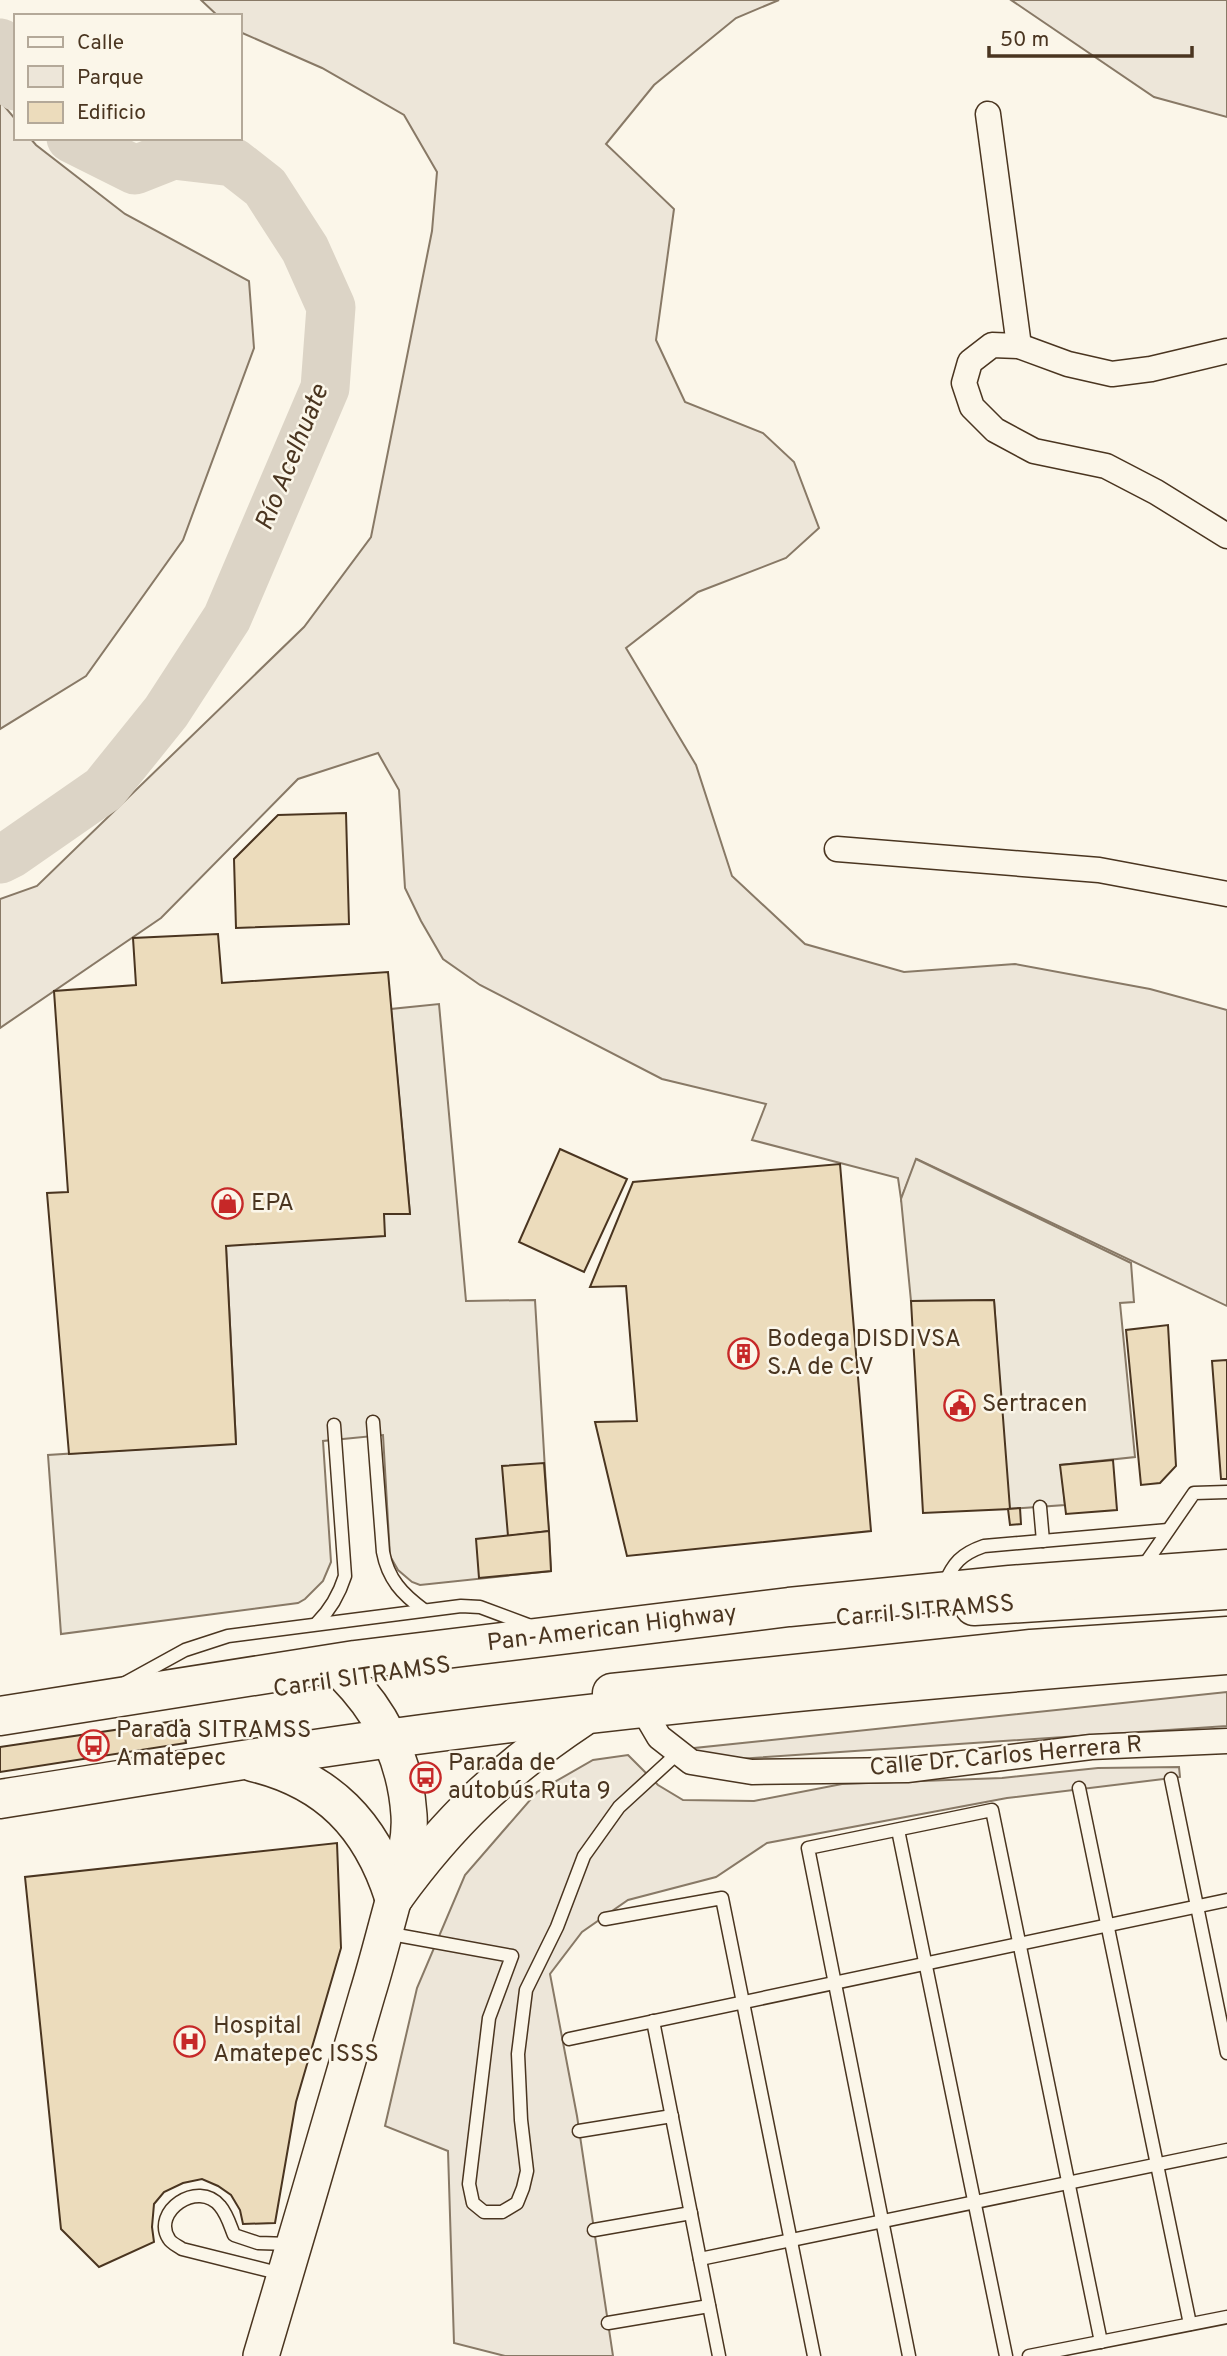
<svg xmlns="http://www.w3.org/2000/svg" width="1227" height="2356" font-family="Overpass,sans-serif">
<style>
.green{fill:#ede6d9;stroke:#887966;stroke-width:2}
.parking{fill:#ede7d9;stroke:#887966;stroke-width:2}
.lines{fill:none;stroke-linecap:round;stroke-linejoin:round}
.river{stroke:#dcd4c6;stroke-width:49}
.building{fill:#ecdcbc;stroke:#4a3520;stroke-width:2}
.lane-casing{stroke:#4a3520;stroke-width:15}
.street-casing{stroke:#4a3520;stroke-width:27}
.secondary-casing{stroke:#4a3520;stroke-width:38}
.primary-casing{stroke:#4a3520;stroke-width:41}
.highway-casing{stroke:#4a3520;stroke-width:41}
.lane{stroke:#fbf6e9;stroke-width:12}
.street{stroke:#fbf6e9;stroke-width:24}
.secondary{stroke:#fbf6e9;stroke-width:35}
.primary{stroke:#fbf6e9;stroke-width:38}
.highway{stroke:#fbf6e9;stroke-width:38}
.labels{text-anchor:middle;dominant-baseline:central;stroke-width:5;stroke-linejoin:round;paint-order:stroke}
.poi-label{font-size:24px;fill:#4a3520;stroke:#fbf6e9;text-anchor:start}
.street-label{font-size:24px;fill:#4a3520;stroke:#fbf6e9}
.water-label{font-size:26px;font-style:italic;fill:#4a3520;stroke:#fbf6e9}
</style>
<rect width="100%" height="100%" fill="#fbf6e9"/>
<g class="green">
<polygon points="201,0 779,0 736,18 654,85 606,144 674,209 656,340 685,402 763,433 794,462 819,528 786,558 698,592 626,648 696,765 732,876 805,944 904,972 1015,964 1150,989 1227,1010 1227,1306 917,1159 901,1199 898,1178 752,1140 766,1104 662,1079 480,985 443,959 421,921 405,888 399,790 378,753 298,779 161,918 0,1028 0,899 37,886 304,627 371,537 432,231 437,172 404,115 322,68 240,32 240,16 218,16"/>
<polygon points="1011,0 1227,0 1227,117 1154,97"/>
<polygon points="0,101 16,120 16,138 30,138 36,145 125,214 249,281 254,348 183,540 86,676 0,729"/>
<polygon points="1227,1692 1227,1726 708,1761 685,1749"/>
<polygon points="628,1755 658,1785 683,1800 754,1801 842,1784 1002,1778 1098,1768 1179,1767 1180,1777 1007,1798 767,1843 716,1877 628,1900 582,1932 550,1974 577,2116 613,2356 505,2356 454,2343 448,2151 385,2126 417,1988 465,1875 537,1792 593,1760"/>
</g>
<g class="parking">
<polygon points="439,1004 466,1301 535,1300 551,1571 420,1585 412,1582 398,1570 390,1556 383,1435 323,1441 331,1562 323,1581 305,1599 298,1603 61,1634 48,1455 236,1443 226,1246 384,1214 410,1214 391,1009"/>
<polygon points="916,1159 1131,1263 1134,1302 1120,1303 1135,1457 1061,1465 1065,1505 1008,1509 994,1300 911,1301 901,1199"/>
</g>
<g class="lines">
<g class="river">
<polyline points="0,43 12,82 16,86"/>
<polyline points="0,859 12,853 104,789 166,712 227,618 325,388 331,307 305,249 265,187 233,162 173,155 135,170 71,138"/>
</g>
</g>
<g class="building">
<polygon points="346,813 349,924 236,928 234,859 278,815"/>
<polygon points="218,934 222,983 388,972 410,1214 384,1214 385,1236 226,1246 236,1444 69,1454 47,1193 68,1192 54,991 136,985 133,938"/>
<polygon points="560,1149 627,1179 584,1272 519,1242"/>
<polygon points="840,1164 871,1531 627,1556 595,1422 637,1421 626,1286 590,1287 633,1182"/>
<polygon points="994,1300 1010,1509 923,1513 911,1301"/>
<polygon points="1168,1325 1176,1466 1160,1483 1141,1485 1126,1330"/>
<polygon points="1227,1360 1227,1479 1221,1479 1212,1361"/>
<polygon points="1113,1460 1117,1510 1066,1514 1060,1465"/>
<polygon points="544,1463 549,1531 508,1536 502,1466"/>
<polygon points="1020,1508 1021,1524 1010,1525 1008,1509"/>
<polygon points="549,1531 551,1571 479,1578 476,1539"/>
<polygon points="182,1720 186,1743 0,1772 0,1747"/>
<polygon points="337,1843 341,1948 296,2102 275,2223 243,2224 240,2210 231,2195 218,2186 202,2179 183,2183 164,2192 154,2204 152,2227 154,2242 99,2267 61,2229 25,1877"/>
</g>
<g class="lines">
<defs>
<g id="lane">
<path d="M373 1422 383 1552C388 1579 402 1594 424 1610"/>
<polyline points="1040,1507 1043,1541"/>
<polyline points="1143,1567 1194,1493 1227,1492"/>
<path d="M944 1585C953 1563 961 1554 984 1546L1168 1530"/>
<path d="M317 1623C331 1609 339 1595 345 1576L334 1425"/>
<polyline points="125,1683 185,1650 228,1636 461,1606 480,1607 531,1626"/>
<polyline points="1171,1779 1227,2053"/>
<polyline points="1079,1788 1190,2324"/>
<polyline points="898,1830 1006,2356"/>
<polyline points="605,1919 722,1898 814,2356"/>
<polyline points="386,1933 512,1956 489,2018 469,2184 473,2203 484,2212 502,2212 517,2203 523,2188 527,2171 521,2120 518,2054 526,1990 557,1927 584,1856 619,1807 679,1752"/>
<polyline points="653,2021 719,2356"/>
<polyline points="569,2039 1227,1900"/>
<polyline points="579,2131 672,2116"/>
<polyline points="594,2230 691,2213"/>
<polyline points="700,2259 1227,2150"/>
<path d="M282 2274 182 2249C178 2246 171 2243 169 2239 151 2212 198 2179 220 2206 227 2214 230 2225 234 2235L258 2243 290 2244"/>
<polyline points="608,2323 709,2306"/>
<polyline points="909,2356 808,1848 992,1810 1101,2342"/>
<polyline points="1029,2356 1227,2317"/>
</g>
<g id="street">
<polyline points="988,114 1019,346"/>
<polyline points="1227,351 1151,369 1112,374 1068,364 1019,346 992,345 970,362 964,383 972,407 995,430 1034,451 1106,466 1156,492 1227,536"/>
<polyline points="837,849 1099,870 1227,894"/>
<polyline points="642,1708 659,1737 691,1762 752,1772 907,1770 1091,1747 1227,1741"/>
</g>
<path id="secondary" d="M261 2356C297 2236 332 2115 367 1995 377 1963 385 1930 394 1898 401 1871 411 1843 409 1815 405 1754 378 1704 332 1663"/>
<g id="primary">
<polyline points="974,1606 1227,1590"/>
<polyline points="612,1693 1031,1649 1227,1636"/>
</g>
<g id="highway">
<polyline points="0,1716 355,1660 789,1607 1010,1585 1227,1569"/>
<path d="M253 1762C328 1780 371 1825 394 1897"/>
<path d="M0 1799C131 1779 262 1755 393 1738 670 1701 949 1677 1227 1655"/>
<path d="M394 1897C449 1821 503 1770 581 1718"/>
</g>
</defs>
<use href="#lane" class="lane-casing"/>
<use href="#street" class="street-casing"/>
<use href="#secondary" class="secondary-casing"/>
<use href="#primary" class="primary-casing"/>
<use href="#highway" class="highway-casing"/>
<use href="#lane" class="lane"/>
<use href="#street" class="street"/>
<use href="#secondary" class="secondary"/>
<use href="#primary" class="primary"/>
<use href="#highway" class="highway"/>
</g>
<defs>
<symbol id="shop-ring" viewBox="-11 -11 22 22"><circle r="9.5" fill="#fbf6e9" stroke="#c62828" stroke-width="1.5"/><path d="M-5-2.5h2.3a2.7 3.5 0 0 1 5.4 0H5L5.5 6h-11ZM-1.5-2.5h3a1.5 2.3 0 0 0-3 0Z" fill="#c62828"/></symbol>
<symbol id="building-ring" viewBox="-11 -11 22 22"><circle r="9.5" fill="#fbf6e9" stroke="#c62828" stroke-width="1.5"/><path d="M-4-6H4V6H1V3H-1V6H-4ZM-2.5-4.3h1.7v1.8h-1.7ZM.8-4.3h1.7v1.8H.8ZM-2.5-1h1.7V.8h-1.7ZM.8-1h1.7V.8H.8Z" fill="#c62828"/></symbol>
<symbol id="civic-ring" viewBox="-11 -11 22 22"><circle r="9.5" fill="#fbf6e9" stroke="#c62828" stroke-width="1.5"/><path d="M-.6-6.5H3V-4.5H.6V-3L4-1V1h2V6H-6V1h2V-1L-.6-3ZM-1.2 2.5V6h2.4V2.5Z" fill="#c62828"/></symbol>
<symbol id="bus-ring" viewBox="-11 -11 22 22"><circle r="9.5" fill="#fbf6e9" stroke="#c62828" stroke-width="1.5"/><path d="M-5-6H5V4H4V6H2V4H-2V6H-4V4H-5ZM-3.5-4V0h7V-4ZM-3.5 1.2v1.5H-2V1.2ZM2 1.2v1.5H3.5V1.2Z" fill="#c62828"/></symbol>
<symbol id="hospital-ring" viewBox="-11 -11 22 22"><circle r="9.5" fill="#fbf6e9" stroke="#c62828" stroke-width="1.5"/><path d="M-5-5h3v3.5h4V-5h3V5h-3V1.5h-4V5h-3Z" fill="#c62828"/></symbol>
</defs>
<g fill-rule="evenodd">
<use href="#shop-ring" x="210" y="1186" width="35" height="35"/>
<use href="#building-ring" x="726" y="1336" width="35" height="35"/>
<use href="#civic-ring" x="942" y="1388" width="35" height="35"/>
<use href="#bus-ring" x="76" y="1728" width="35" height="35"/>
<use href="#bus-ring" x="408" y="1760" width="35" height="35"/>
<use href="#hospital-ring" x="172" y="2024" width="35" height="35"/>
</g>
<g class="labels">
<g class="poi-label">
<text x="251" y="1204">EPA</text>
<text x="767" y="1340">Bodega DISDIVSA<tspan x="767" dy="28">S.A de C.V</tspan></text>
<text x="982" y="1405">Sertracen</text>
<text x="116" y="1731">Parada SITRAMSS<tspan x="116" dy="28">Amatepec</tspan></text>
<text x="448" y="1764">Parada de<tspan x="448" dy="28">autobús Ruta 9</tspan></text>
<text x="213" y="2027">Hospital<tspan x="213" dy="28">Amatepec ISSS</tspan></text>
</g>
<g class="street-label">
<text transform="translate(925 1612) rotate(-5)">Carril SITRAMSS</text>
<text transform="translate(612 1629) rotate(-7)">Pan-American Highway</text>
<text transform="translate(362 1678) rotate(-8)">Carril SITRAMSS</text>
<text transform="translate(1006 1757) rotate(-5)">Calle Dr. Carlos Herrera R</text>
</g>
<g class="water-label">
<text transform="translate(293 458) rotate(-68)">Río Acelhuate</text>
</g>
</g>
<rect x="14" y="14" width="228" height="126" fill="#fbf6e9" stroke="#b4a999" stroke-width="2"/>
<rect x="28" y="37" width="35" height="10" fill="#fbf6e9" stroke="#b4a999" stroke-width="2"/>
<text x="77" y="49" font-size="21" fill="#4a3520">Calle</text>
<rect x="28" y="66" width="35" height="21" fill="#ede6d9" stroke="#b4a999" stroke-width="2"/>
<text x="77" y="84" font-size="21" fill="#4a3520">Parque</text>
<rect x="28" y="102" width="35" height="21" fill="#ecdcbc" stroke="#b4a999" stroke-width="2"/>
<text x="77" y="119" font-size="21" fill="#4a3520">Edificio</text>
<path d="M989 46v10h203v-10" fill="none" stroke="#4a3520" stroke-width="3.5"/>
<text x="1000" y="46" font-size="21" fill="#4a3520" stroke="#fbf6e9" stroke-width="5" paint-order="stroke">50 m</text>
</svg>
